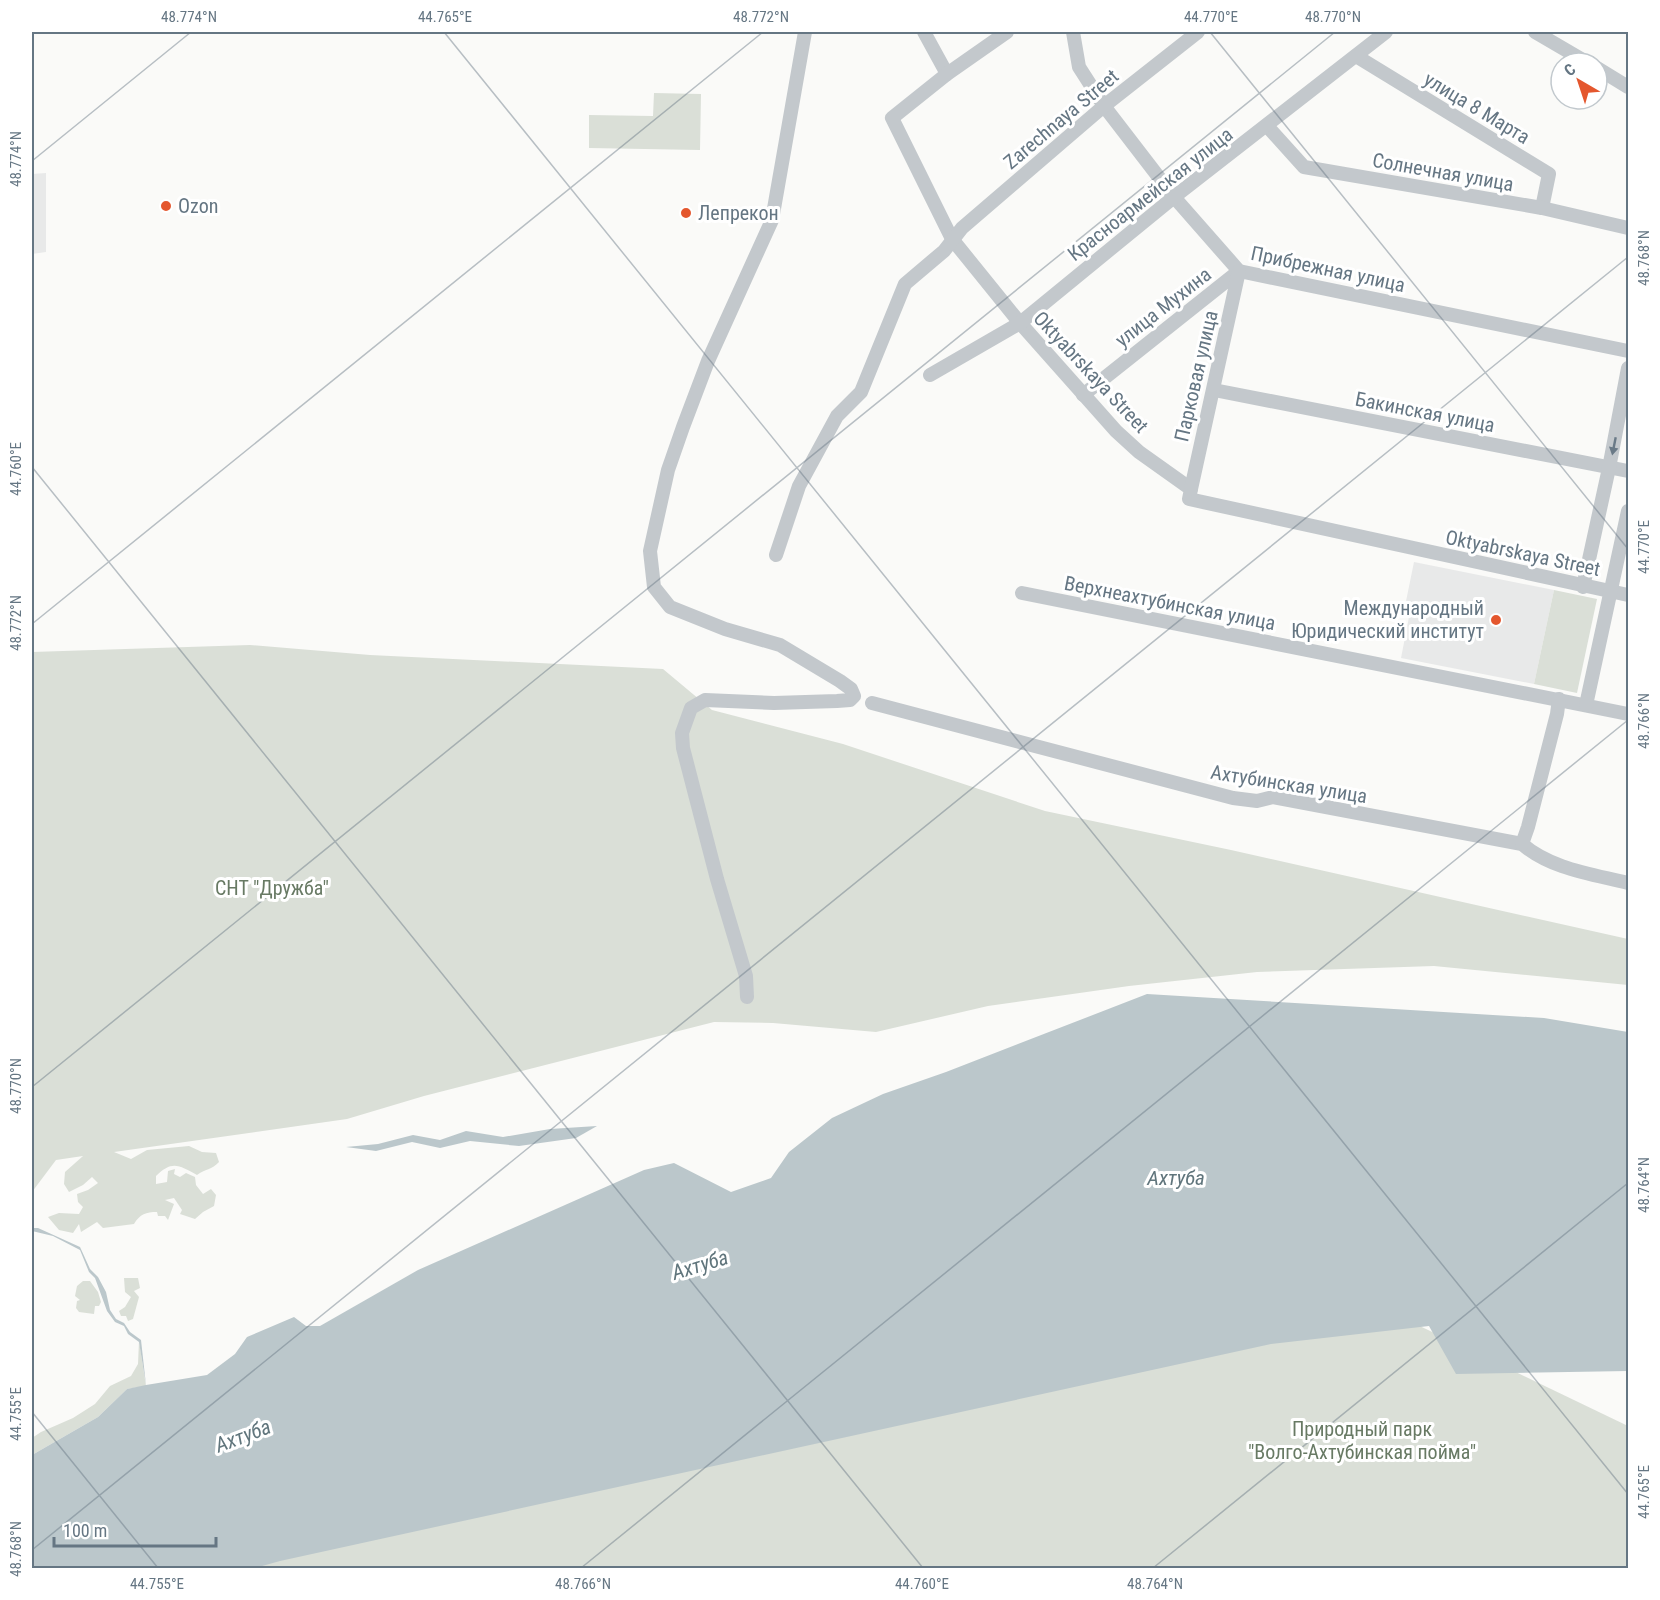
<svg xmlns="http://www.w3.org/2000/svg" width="1660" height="1600" font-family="'Roboto Condensed',sans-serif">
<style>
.built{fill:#e8e9e9}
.green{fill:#dadfd7}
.water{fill:#bbc7cb}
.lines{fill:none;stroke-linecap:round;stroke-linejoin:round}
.minor{stroke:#c3c8cc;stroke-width:14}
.oneway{fill:#6a7a87}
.ticks{fill:none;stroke:#657683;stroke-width:1.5;stroke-opacity:0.45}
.poi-dot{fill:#e4572e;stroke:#fff;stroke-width:2}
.labels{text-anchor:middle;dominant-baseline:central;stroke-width:6;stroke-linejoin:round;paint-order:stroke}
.street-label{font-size:20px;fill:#657683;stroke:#fff}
.poi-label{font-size:20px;fill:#657683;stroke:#fff;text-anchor:start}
.park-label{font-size:20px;fill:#687a64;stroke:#fff}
.water-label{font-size:21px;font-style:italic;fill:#60757c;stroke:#fff}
.neatline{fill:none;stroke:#657683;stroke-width:2}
.ticks-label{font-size:15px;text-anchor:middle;fill:#657683}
</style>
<rect width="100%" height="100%" fill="#fafaf8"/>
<g class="built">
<polygon points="46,173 46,252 32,254 32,174"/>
<polygon points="1414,562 1554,590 1534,684 1401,658 1410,612 1404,611"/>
</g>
<g class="green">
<polygon points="654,93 701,94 700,150 589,148 589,115 653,116"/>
<polygon points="1554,590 1597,599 1577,693 1534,684"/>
<path d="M250 645 370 655 663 669 712 710 843 744 1045 811 1231 850 1628 939V985L1434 966 1257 972 1129 986 988 1006 876 1032 773 1023 714 1022 424 1096 347 1119 114 1152 131 1159 147 1150 189 1146 202 1152 216 1153 219 1162C212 1170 205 1169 197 1175 179 1165 172 1160 156 1176V1184L167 1182 168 1171 175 1169 174 1174 180 1177 186 1173 195 1177 196 1185 203 1194 211 1189 216 1195 214 1206 203 1212 195 1219 180 1214 182 1210 174 1198 165 1200 174 1204 168 1220 165 1216H158L157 1212C146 1212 140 1214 134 1224L103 1228 97 1222 81 1232 79 1224 73 1233 59 1230 48 1217 59 1213 79 1214 83 1207 78 1202 77 1194 88 1190 98 1183 92 1177 83 1185 69 1192 64 1184 65 1172 83 1156 56 1160 32 1192V652Z"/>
<polygon points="124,1278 138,1278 140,1288 134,1291 139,1297 133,1319 128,1321 126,1316 121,1316 119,1311 125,1307 131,1297 125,1292"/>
<polygon points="83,1281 90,1281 98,1292 101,1302 99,1306 95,1306 94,1314 79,1312 76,1308 77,1301 80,1300 75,1296 77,1286"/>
<polygon points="1376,1305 1628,1426 1628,1568 187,1568"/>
<polygon points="139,1341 146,1386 127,1389 98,1417 32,1455 32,1438 41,1432 73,1418 95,1404 110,1386 131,1376 138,1364"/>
</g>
<g class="water">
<polygon points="1147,994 1544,1018 1628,1032 1628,1371 1456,1374 1429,1326 1271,1344 280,1561 255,1568 32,1568 32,1455 98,1417 127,1389 146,1385 139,1342 128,1334 124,1326 115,1322 107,1311 95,1278 89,1272 80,1250 53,1236 32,1231 32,1228 38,1228 80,1247 90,1269 98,1277 106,1292 110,1310 116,1319 124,1323 130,1332 141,1340 146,1385 207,1375 235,1354 247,1337 294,1317 306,1326 320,1326 418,1270 644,1170 674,1163 731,1192 771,1178 789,1152 832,1118 883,1094 946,1072"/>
<polygon points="597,1126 576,1138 519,1146 470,1141 440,1148 412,1142 376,1151 346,1147 378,1144 413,1135 440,1140 466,1131 503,1137 550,1129"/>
</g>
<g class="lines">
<g class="minor">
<polyline points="924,32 947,74"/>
<polyline points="1007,32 947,74 892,118 952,239 1020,323 1116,431 1139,452 1191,489 1189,499 1628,595"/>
<polyline points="1073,32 1079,67 1104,106 1174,197 1239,271 1628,351"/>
<polyline points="1535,32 1588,63"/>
<polyline points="1356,56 1549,174 1542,208"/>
<polyline points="1597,68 1628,87"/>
<polyline points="1267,126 1304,167 1542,208 1628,228"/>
<polyline points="930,375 1020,323 1174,197 1386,32"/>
<polyline points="1214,390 1628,471"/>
<polyline points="1083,395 1239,271"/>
<polyline points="1191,489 1239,271"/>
<polyline points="776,555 799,486 837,416 861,392 905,284 944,251 962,228 1104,106 1198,32"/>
<polyline points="1583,587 1609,468 1628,368"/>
<polyline points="1022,593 1628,714"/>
<path d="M872 703 1233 798 1257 801 1273 797 1522 844C1551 869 1592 874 1628 883"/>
<polyline points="1586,705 1628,511"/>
<polyline points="1522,844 1528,827 1557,714 1559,699"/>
<polyline points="747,997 746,976 717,879 683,748 682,733 691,708 705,700 774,703 837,701 850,700 854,696 851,689 840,681 780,645 725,629 670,607 654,587 650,551 668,470 683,427 708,361 772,220 805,32"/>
</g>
</g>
<defs><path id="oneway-solid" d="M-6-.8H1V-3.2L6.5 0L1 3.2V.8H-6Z" transform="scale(1.5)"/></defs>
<use class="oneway" href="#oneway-solid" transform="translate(1614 446) rotate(101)"/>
<path class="ticks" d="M444 32 1628 1494M1210 32 1628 549M32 161 191 32M32 467 923 1568M32 624 763 32M32 1087 1335 32M32 1412 158 1568M32 1550 1628 257M581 1568 1628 720M1153 1568 1628 1183"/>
<g class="poi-dot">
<circle cx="166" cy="206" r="6"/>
<circle cx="686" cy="213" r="6"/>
<circle cx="1496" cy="620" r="6"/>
</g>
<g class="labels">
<g class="street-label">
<text transform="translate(1477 108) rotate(31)">улица 8 Марта</text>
<text transform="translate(1061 119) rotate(-40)">Zarechnaya Street</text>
<text transform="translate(1443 172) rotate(10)">Солнечная улица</text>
<text transform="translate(1150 194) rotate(-38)">Красноармейская улица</text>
<text transform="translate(1328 269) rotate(12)">Прибрежная улица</text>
<text transform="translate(1163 307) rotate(-38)">улица Мухина</text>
<text transform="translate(1091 372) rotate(47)">Oktyabrskaya Street</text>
<text transform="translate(1196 376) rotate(-77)">Парковая улица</text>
<text transform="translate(1425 412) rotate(11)">Бакинская улица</text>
<text transform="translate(1523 553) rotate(12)">Oktyabrskaya Street</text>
<text transform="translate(1170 603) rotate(11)">Верхнеахтубинская улица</text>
<text transform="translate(1289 784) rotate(9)">Ахтубинская улица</text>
</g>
<g class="poi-label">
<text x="178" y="206">Ozon</text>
<text x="698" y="213">Лепрекон</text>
<text x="1484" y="608" text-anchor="end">Международный<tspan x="1484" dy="23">Юридический институт</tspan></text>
</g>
<g class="park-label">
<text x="272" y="888">СНТ "Дружба"</text>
<text x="1362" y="1429">Природный парк<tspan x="1362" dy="23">"Волго-Ахтубинская пойма"</tspan></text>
</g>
<g class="water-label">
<text x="1176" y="1178">Ахтуба</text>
<text transform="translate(700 1265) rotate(-17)">Ахтуба</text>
<text transform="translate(243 1436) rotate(-21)">Ахтуба</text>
</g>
</g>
<rect width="1660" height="1600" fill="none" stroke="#ffffff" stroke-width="66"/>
<g transform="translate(1579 81) rotate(321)"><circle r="28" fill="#ffffff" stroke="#c1c8cd" stroke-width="1.5"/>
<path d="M0-4.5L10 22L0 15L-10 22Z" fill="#e4572e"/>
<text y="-9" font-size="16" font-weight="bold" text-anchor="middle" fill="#657683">С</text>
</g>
<path d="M54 1537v9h162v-9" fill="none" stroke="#657683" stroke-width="3"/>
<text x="63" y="1537" font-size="18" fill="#657683" stroke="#ffffff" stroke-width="4.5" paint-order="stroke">100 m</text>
<rect x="33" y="33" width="1594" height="1534" class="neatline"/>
<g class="ticks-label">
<text x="189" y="22">48.774°N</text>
<text x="445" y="22">44.765°E</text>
<text x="761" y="22">48.772°N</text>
<text x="1211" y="22">44.770°E</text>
<text x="1333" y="22">48.770°N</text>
<text transform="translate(16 159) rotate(-90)" y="5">48.774°N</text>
<text transform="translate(1644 258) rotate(-90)" y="5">48.768°N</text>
<text transform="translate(16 469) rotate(-90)" y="5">44.760°E</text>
<text transform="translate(1644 547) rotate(-90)" y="5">44.770°E</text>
<text transform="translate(16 623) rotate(-90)" y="5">48.772°N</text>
<text transform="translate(1644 721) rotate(-90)" y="5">48.766°N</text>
<text transform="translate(16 1086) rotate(-90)" y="5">48.770°N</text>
<text transform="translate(1644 1185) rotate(-90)" y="5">48.764°N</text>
<text transform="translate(16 1414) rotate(-90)" y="5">44.755°E</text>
<text transform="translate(1644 1492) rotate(-90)" y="5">44.765°E</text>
<text transform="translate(16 1549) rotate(-90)" y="5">48.768°N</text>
<text x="157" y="1589">44.755°E</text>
<text x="583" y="1589">48.766°N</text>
<text x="922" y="1589">44.760°E</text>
<text x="1155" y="1589">48.764°N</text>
</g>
</svg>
